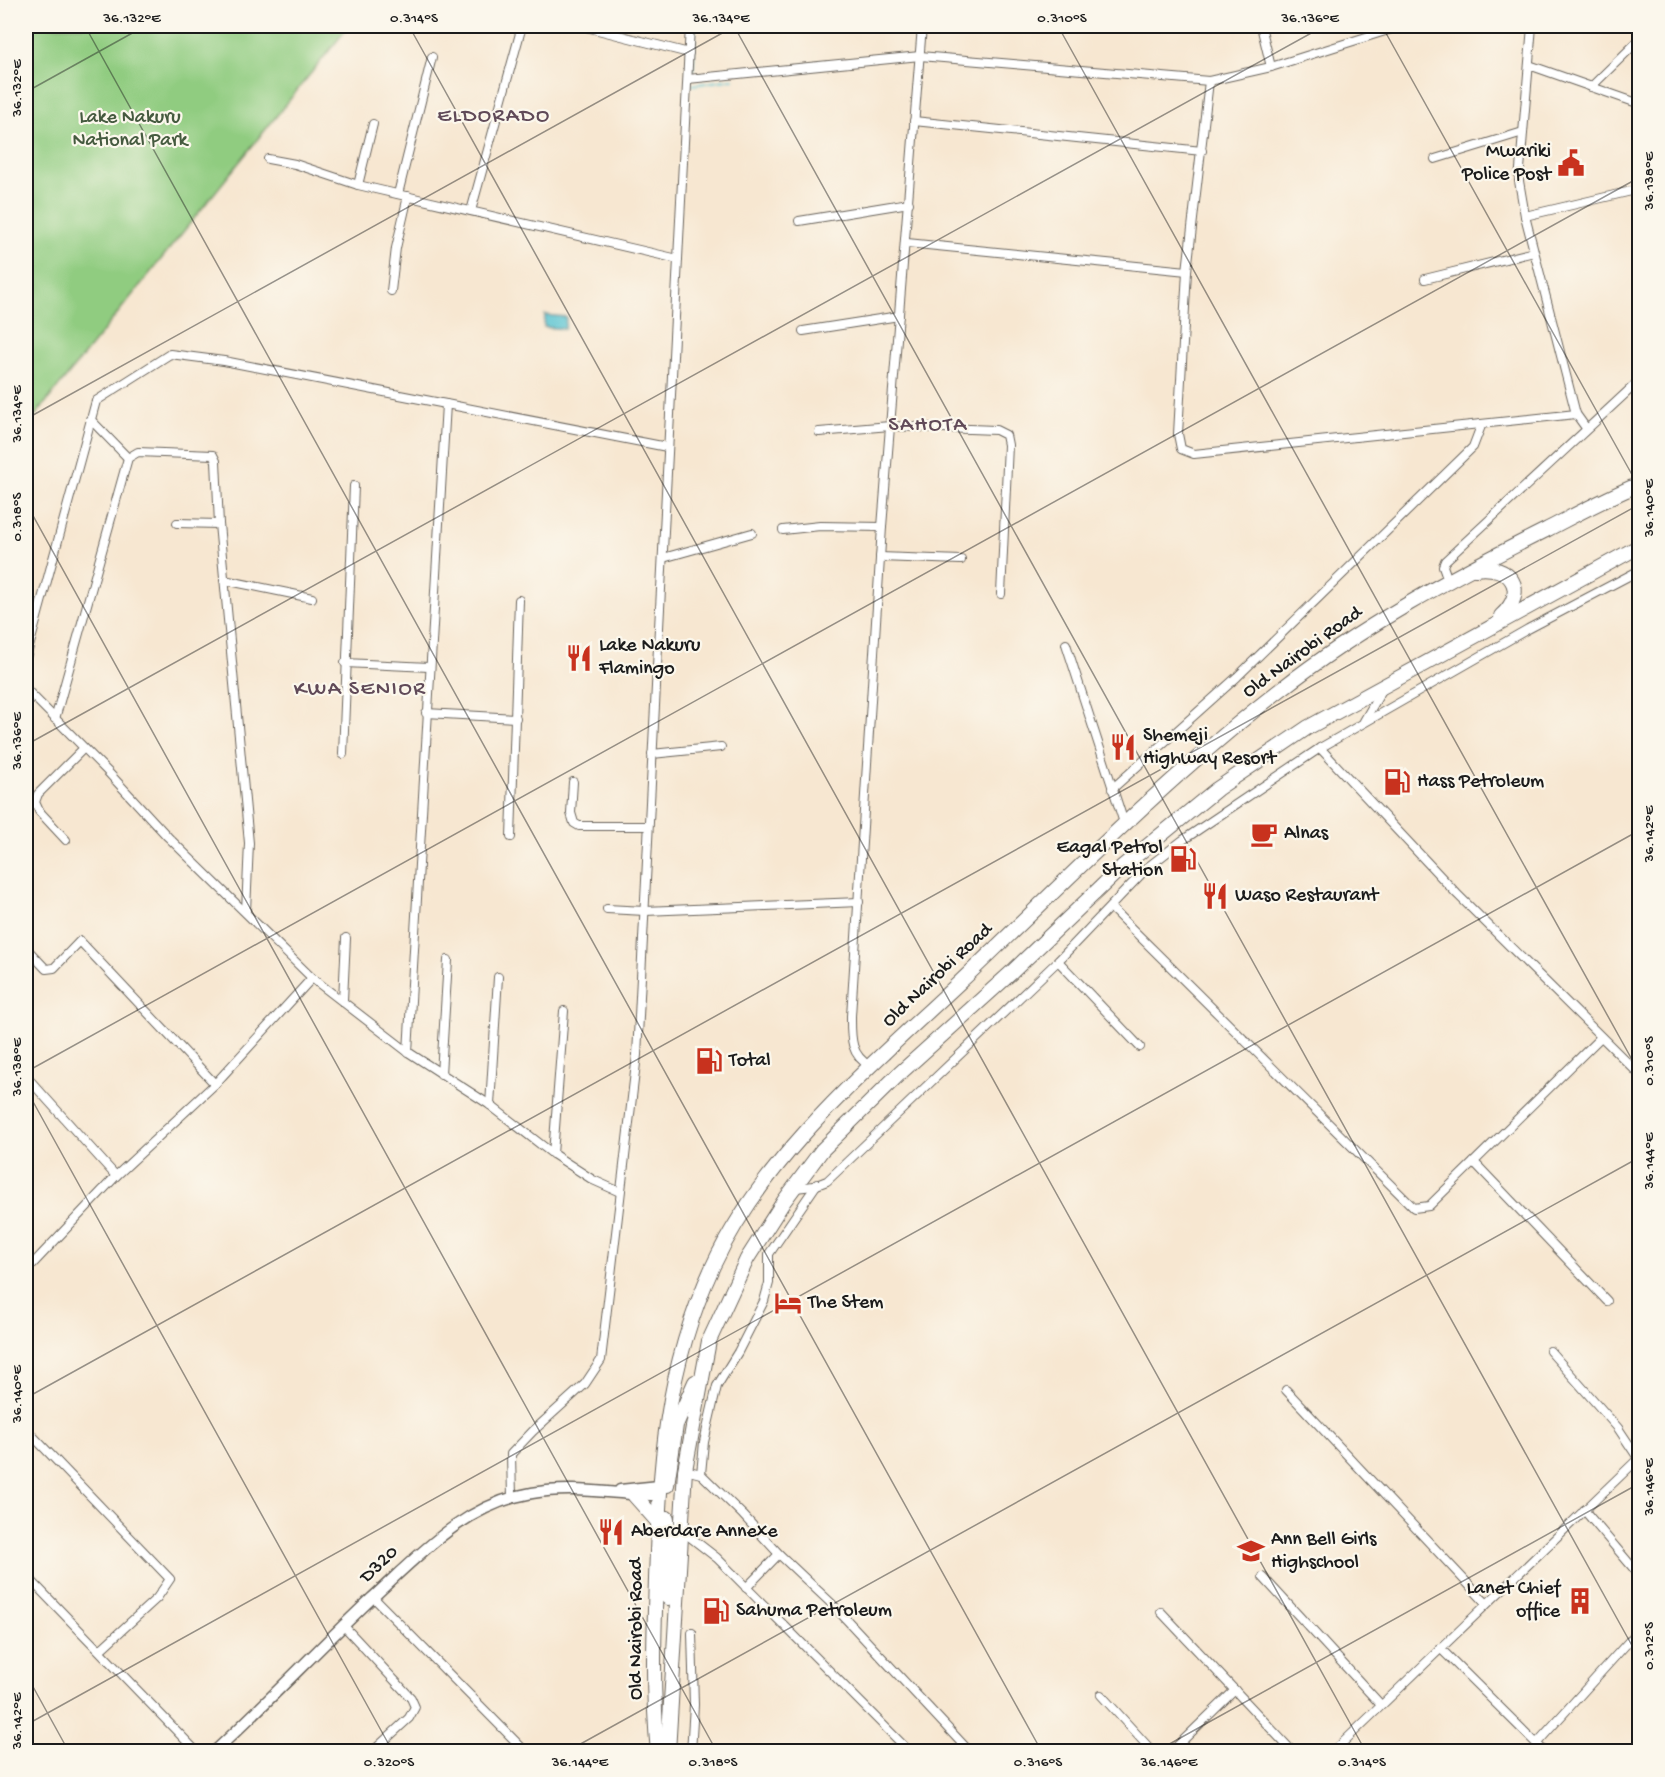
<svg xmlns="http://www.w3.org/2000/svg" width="1665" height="1777" font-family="'Gochi Hand',sans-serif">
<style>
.green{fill:#90cc80;stroke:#56744e;stroke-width:1.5}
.water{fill:#57c3d1;stroke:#3a7076;stroke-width:1.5}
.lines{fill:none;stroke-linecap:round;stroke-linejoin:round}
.stream{stroke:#57c3d1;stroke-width:2}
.street-casing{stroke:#69635b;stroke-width:10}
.secondary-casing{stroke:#69635b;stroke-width:13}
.highway-casing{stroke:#69635b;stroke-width:16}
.street{stroke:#fff;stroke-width:8}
.secondary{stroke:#fff;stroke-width:10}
.highway{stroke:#fff;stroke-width:14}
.ticks{fill:none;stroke:#1c1c1c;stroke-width:1.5;stroke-opacity:0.45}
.labels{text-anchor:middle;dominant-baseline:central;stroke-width:4.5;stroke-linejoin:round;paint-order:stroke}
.park-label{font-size:20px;fill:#455a3f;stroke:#fbf7ec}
.poi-label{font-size:20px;fill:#1c1c1c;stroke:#fbf7ec;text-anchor:start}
.street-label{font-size:20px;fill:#1c1c1c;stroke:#fbf7ec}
.quarter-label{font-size:22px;letter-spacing:1.5px;fill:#604a58;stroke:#fbf7ec}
.neatline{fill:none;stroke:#1c1c1c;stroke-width:2}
.ticks-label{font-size:15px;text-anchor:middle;fill:#1c1c1c}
</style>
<rect width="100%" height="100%" fill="#fbf7ec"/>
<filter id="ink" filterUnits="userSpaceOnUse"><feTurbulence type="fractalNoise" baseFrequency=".0167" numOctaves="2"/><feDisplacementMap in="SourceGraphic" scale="12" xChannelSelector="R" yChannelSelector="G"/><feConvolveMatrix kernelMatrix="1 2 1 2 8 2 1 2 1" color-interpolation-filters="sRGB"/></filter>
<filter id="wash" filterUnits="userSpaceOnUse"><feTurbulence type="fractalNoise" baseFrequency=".008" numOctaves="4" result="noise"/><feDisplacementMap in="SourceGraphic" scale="24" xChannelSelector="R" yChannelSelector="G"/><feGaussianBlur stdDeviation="1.35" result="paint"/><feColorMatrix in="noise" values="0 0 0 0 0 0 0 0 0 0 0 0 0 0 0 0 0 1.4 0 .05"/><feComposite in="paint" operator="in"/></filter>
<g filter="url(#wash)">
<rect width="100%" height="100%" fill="#f7e7d1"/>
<polygon class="green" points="26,26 349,26 26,427"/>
<polygon class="water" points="545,315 566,317 565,329 544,327"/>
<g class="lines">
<g class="stream">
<polyline points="693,71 695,26"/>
<polyline points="692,85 733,79"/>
</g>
</g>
</g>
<g filter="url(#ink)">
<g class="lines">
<defs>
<g id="street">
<polyline points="582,26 689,53"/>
<polyline points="1261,26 1271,67"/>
<polyline points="1532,26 1519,181 1525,216 1576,414 1586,428"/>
<polyline points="1529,65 1640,104"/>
<polyline points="688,79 920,56 1209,81 1271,67 1401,26"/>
<polyline points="1209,81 1187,271 1178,434 1181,449 1194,454 1576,414"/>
<polyline points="1591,87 1640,39"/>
<polyline points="914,121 1202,151"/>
<polyline points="268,159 295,164 358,185 678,259"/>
<polyline points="1435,159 1523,132"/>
<polyline points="358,185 373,124"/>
<polyline points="398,194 432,57"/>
<polyline points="471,211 522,26"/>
<polyline points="1525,216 1640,189"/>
<polyline points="799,221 909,203"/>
<polyline points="907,243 1187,271"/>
<polyline points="1425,279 1534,252"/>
<polyline points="391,291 396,248 408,196"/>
<polyline points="803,331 899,316"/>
<polyline points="90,419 128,458"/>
<polyline points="819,432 890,426 996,430 1006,435 1008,445 1001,594"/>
<polyline points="177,523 219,524"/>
<polyline points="783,530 820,526 882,527"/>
<polyline points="880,557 961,560"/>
<polyline points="663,558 752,533"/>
<polyline points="224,580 312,598"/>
<polyline points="1448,580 1443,566 1445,561 1640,380"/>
<polyline points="1066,644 1125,826"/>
<polyline points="26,658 96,401 170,354 224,361 446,404"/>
<polyline points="345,663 429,667"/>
<polyline points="26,689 107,771 168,837 312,978 408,1052 490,1105 553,1154 593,1180 620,1192"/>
<polyline points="426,713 516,718"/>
<polyline points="55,719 128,458 138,452 213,455 216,461 219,524 249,843 246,911"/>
<polyline points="1364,721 1382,690"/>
<polyline points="1320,748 1457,894 1640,1075"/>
<polyline points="343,754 354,486"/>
<polyline points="652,754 721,747"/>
<polyline points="573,782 571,813 574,823 579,826 648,826"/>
<polyline points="1112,789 1237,677 1473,447 1481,426"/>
<polyline points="511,837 519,600"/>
<polyline points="66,840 39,811 35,802 38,794 84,748"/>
<polyline points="1110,907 1414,1208 1429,1206 1601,1037"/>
<polyline points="607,909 645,911 859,902"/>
<polyline points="26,948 46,969 54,968 80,941 215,1084"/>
<polyline points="1058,961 1140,1047"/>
<polyline points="343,1000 346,938"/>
<polyline points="408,1052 446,404 667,447"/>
<path d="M870 1066C850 1055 851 1037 851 1016L882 527 922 26"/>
<polyline points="441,1074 448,960"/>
<polyline points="26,1076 116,1176"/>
<polyline points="490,1105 498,977"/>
<polyline points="553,1154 564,1011"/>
<polyline points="1474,1162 1607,1301"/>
<polyline points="795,1188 814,1186 827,1181 1058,961 1148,867 1183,840 1320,748 1528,629 1640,570"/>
<polyline points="26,1271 116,1176 215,1084 312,978"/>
<polyline points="1550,1351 1618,1428 1638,1458"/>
<polyline points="1286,1390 1486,1603"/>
<polyline points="26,1429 170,1579 157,1598 100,1650"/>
<polyline points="685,1470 701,1474 743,1515 779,1554 832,1604 970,1752"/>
<polyline points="701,1474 704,1442 717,1386 738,1352 764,1301 769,1283 769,1254 817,1184"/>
<polyline points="512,1497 511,1454 533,1431 585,1384 601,1360 637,1055 690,26"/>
<polyline points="1584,1510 1640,1576"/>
<polyline points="681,1530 717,1558 910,1752"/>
<polyline points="26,1575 197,1752"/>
<polyline points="1263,1577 1381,1705"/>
<polyline points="746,1588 779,1554"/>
<polyline points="373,1597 526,1752"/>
<polyline points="1161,1612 1293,1752"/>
<polyline points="343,1625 411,1698 415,1707 409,1718 372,1752"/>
<polyline points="1440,1648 1545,1752"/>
<polyline points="1101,1695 1153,1752"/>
<polyline points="1537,1743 1640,1629"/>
<polyline points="669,1746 690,1752"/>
<polyline points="691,1752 694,1705 692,1633"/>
<polyline points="1171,1752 1235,1690"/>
<polyline points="1333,1752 1640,1457"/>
</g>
<g id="secondary">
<polyline points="620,1490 659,1486"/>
<path d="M214 1752C268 1702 318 1649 371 1599 418 1556 465 1504 532 1493 575 1485 616 1495 659 1495"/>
</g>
<g id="highway">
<polyline points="1640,502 1640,508"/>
<path d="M1475 569C1511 563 1529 591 1501 616"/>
<polyline points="667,1485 676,1425 695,1382"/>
<polyline points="634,1495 658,1522"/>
<polyline points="667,1518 668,1598"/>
<path d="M658 1752C652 1694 654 1636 656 1579 660 1465 664 1372 713 1266 765 1154 872 1065 961 981 1065 882 1166 778 1280 690 1362 626 1454 576 1546 530 1577 514 1608 497 1640 484"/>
<polyline points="668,1752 685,1470 709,1341 747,1259 784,1201 822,1150 898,1075 1012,972 1122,867 1217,789 1307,728 1640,546"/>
</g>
</defs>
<use href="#street" class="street-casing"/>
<use href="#secondary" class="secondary-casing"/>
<use href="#highway" class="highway-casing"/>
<use href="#street" class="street"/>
<use href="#secondary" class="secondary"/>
<use href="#highway" class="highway"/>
</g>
</g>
<path class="ticks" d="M85 26 1042 1752M409 26 1366 1752M734 26 1640 1660M1058 26 1640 1074M1382 26 1640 489M26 92 145 26M26 419 735 26M26 503 717 1752M26 745 1324 26M26 1072 1640 177M26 1089 393 1752M26 1398 1640 504M26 1674 69 1752M26 1725 1640 830M566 1752 1640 1157M1155 1752 1640 1483"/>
<defs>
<symbol id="civic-bare" viewBox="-9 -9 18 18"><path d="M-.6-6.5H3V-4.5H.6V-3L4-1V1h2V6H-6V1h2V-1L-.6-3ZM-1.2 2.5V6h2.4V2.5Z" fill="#c8321e" stroke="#fbf7ec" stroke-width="2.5" paint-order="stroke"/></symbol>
<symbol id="restaurant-bare" viewBox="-9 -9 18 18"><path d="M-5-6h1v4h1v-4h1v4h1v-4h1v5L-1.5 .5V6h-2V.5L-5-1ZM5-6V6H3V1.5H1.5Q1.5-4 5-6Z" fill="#c8321e" stroke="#fbf7ec" stroke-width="2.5" paint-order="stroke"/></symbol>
<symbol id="fuel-bare" viewBox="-9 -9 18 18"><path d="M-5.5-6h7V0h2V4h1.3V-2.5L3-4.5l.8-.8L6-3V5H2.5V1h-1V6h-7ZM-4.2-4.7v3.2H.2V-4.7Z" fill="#c8321e" stroke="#fbf7ec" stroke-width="2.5" paint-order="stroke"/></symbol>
<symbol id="cafe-bare" viewBox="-9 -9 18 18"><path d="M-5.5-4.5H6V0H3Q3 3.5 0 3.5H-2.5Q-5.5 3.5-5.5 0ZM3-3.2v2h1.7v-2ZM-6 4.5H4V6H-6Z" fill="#c8321e" stroke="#fbf7ec" stroke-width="2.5" paint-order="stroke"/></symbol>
<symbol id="hotel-bare" viewBox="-9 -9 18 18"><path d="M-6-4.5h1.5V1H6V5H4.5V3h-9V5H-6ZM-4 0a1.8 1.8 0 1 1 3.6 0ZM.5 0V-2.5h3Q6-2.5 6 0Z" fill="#c8321e" stroke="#fbf7ec" stroke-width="2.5" paint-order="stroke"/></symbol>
<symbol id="school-bare" viewBox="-9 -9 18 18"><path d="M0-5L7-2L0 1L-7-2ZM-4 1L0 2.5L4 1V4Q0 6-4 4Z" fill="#c8321e" stroke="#fbf7ec" stroke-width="2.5" paint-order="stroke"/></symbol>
<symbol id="building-bare" viewBox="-9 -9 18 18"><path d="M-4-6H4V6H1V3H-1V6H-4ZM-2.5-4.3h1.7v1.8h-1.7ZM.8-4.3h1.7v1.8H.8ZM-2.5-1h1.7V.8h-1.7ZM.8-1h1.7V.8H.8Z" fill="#c8321e" stroke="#fbf7ec" stroke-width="2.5" paint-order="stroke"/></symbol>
</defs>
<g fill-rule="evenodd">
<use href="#civic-bare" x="1552" y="144" width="38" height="38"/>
<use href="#restaurant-bare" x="560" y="639" width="38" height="38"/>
<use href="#restaurant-bare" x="1104" y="728" width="38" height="38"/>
<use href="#fuel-bare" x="1378" y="763" width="38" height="38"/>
<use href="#cafe-bare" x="1245" y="815" width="38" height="38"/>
<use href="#fuel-bare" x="1164" y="840" width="38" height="38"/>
<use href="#restaurant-bare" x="1196" y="877" width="38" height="38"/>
<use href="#fuel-bare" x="690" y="1042" width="38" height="38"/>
<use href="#hotel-bare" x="769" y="1284" width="38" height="38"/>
<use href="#restaurant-bare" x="592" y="1513" width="38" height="38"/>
<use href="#school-bare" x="1232" y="1532" width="38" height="38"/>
<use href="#building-bare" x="1561" y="1582" width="38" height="38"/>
<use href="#fuel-bare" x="697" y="1592" width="38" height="38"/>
</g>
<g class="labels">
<g class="park-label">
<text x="130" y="118">Lake Nakuru<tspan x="130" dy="23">National Park</tspan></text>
</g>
<g class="poi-label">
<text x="1551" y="152" text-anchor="end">Mwariki<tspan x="1551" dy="23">Police Post</tspan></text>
<text x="599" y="646">Lake Nakuru<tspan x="599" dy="23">Flamingo</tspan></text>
<text x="1143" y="736">Shemeji<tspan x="1143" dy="23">Highway Resort</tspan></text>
<text x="1417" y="782">Hass Petroleum</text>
<text x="1284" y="834">Alnas</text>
<text x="1163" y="848" text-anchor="end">Eagal Petrol<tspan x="1163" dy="23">Station</tspan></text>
<text x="1235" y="896">Waso Restaurant</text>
<text x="729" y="1061">Total</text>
<text x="808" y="1303">The Stem</text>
<text x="631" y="1532">Aberdare Annexe</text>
<text x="1271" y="1540">Ann Bell Girls<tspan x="1271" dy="23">Highschool</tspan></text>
<text x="1560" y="1589" text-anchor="end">Lanet Chief<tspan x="1560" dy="23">office</tspan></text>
<text x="736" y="1611">Sahuma Petroleum</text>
</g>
<g class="street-label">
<text transform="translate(1303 653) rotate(-36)">Old Nairobi Road</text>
<text transform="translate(938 976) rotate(-43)">Old Nairobi Road</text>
<text transform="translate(380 1565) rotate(-44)">D320</text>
<text transform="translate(637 1629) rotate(-90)">Old Nairobi Road</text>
</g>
<g class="quarter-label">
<text x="494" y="117">ELDORADO</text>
<text x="928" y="426">SAHOTA</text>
<text x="360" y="690">KWA SENIOR</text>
</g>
</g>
<rect width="1665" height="1777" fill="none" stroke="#fbf7ec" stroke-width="66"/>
<rect x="33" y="33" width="1599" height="1711" class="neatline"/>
<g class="ticks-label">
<text x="132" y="22">36.132°E</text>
<text x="414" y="22">0.314°S</text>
<text x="721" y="22">36.134°E</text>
<text x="1062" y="22">0.310°S</text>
<text x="1310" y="22">36.136°E</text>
<text transform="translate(16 88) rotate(-90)" y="5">36.132°E</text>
<text transform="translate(1648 181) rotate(-90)" y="5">36.138°E</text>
<text transform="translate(16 414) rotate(-90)" y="5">36.134°E</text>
<text transform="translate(1648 508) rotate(-90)" y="5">36.140°E</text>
<text transform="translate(16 517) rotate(-90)" y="5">0.318°S</text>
<text transform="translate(16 741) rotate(-90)" y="5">36.136°E</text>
<text transform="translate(1648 834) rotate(-90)" y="5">36.142°E</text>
<text transform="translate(1648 1061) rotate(-90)" y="5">0.310°S</text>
<text transform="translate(16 1067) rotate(-90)" y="5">36.138°E</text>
<text transform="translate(1648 1161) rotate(-90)" y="5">36.144°E</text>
<text transform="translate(16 1394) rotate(-90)" y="5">36.140°E</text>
<text transform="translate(1648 1487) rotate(-90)" y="5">36.146°E</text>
<text transform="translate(1648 1646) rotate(-90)" y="5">0.312°S</text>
<text transform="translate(16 1721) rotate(-90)" y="5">36.142°E</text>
<text x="389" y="1766">0.320°S</text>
<text x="580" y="1766">36.144°E</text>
<text x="713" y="1766">0.318°S</text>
<text x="1038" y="1766">0.316°S</text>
<text x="1169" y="1766">36.146°E</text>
<text x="1362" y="1766">0.314°S</text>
</g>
</svg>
